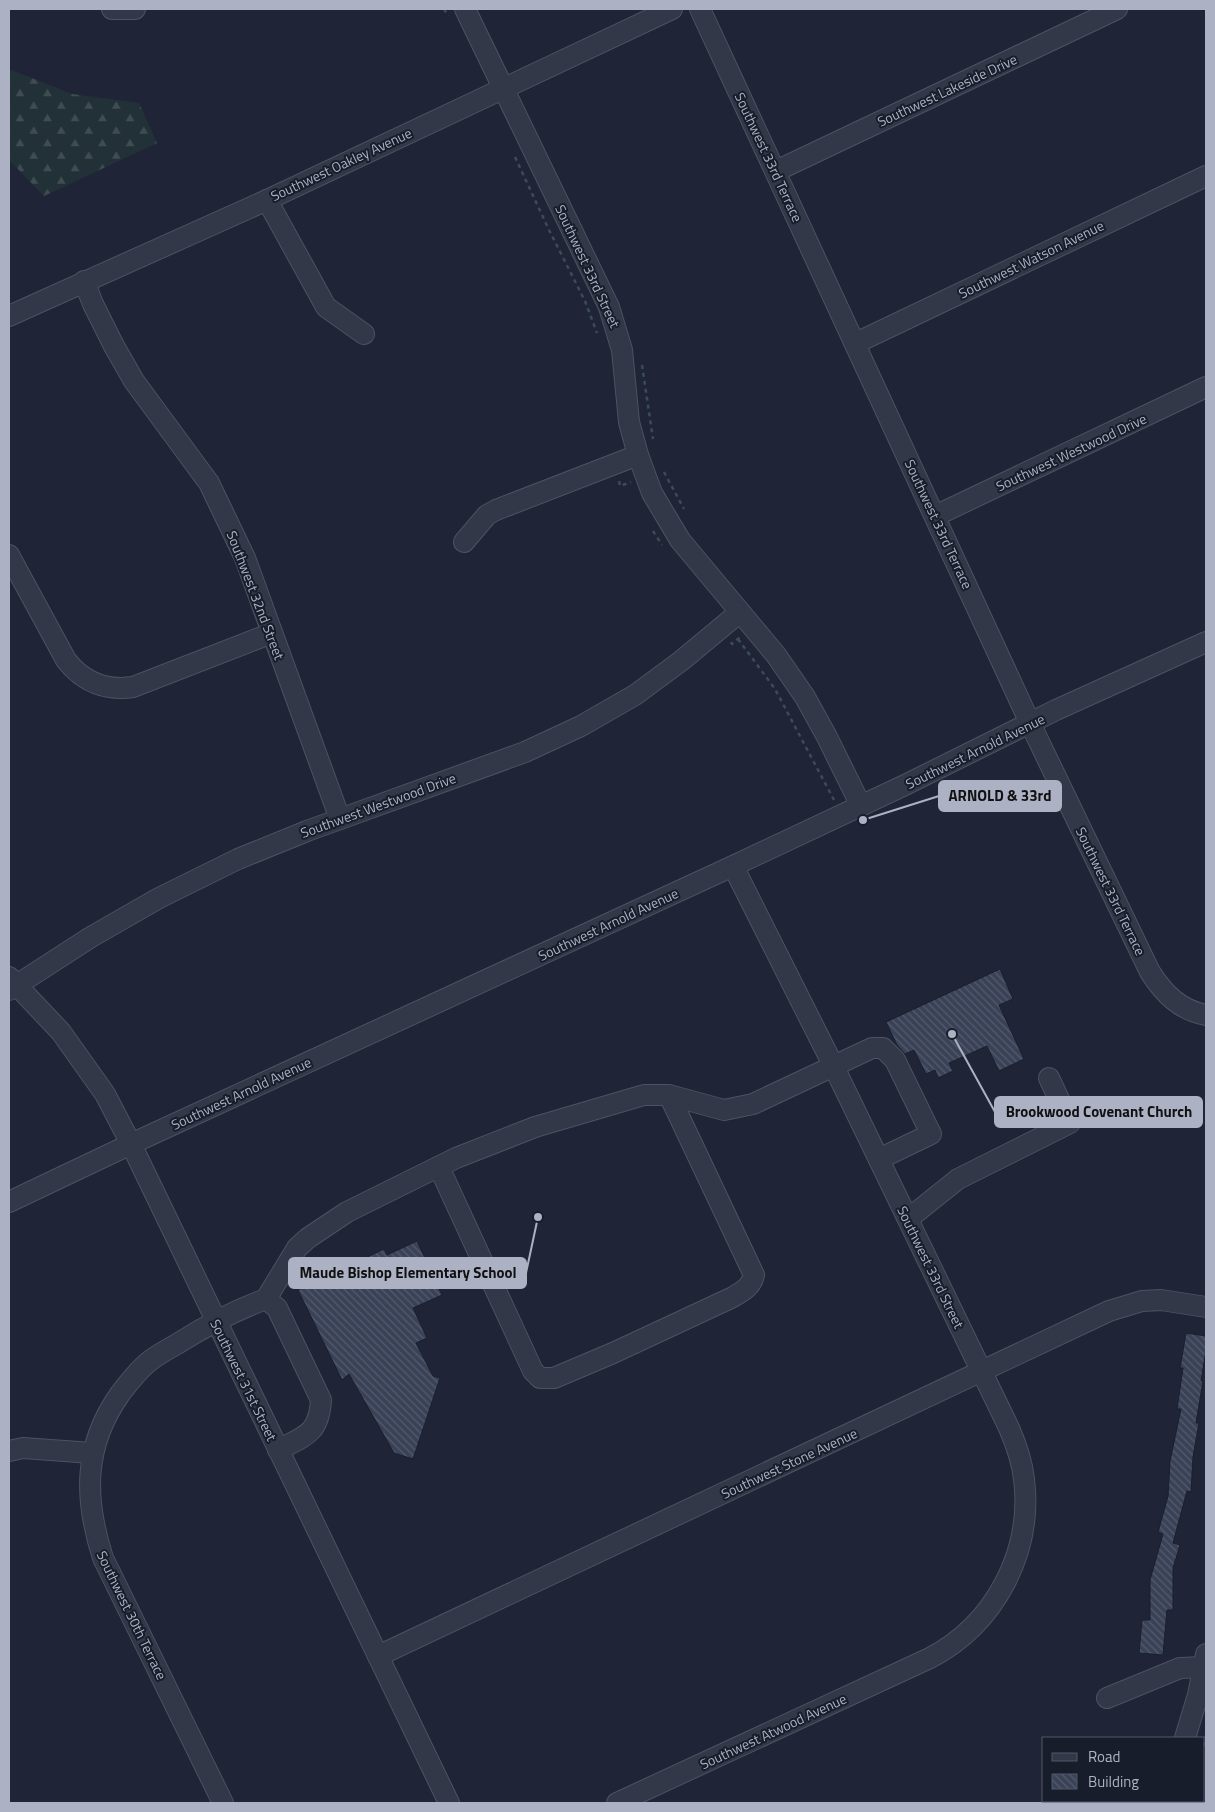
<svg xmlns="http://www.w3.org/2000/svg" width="1215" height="1812" font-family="'Titillium Web',sans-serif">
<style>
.forest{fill:url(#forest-firs)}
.building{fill:url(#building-back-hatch);stroke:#1a1f2d}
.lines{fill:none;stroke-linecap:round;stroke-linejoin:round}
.minor-casing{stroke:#4d5262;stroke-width:22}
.path{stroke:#3b4d52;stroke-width:2.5;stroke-dasharray:4 4;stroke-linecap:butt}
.minor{stroke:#323847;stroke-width:20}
.labels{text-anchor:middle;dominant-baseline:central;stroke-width:4;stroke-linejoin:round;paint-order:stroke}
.street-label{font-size:14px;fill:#acb2c4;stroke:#181d2b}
.leader{fill:none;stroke:#acb2c4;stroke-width:2}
.callout-dot{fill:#acb2c4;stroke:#181d2b;stroke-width:2}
.callout{fill:#acb2c4;stroke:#acb2c4;stroke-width:2}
.callout-label{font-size:15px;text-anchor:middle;font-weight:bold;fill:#111}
</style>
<defs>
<pattern id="forest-firs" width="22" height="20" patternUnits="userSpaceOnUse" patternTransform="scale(1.25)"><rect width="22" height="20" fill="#213137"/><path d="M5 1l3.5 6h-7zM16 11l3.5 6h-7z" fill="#3f4c52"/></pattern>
<pattern id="building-back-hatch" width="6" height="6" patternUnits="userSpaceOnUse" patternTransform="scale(1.25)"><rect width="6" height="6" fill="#3a4257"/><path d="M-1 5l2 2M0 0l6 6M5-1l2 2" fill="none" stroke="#545b6e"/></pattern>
</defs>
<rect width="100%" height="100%" fill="#1f2536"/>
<polygon class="forest" points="9,69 72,94 139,103 157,143 44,196 9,160"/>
<g class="building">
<polygon points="1000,969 1013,999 999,1005 1024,1059 999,1071 987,1046 949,1063 953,1071 938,1078 935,1070 926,1074 914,1050 905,1054 897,1045 886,1022"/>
<polygon points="417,1241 442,1295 413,1308 427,1338 416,1343 433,1376 440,1378 413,1459 394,1453 349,1374 342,1380 298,1290 384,1249 387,1255"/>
<polygon points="1186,1333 1206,1336 1206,1350 1201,1381 1203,1381 1196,1423 1199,1423 1193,1457 1191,1492 1187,1491 1173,1543 1180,1545 1173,1568 1173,1610 1167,1610 1163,1655 1139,1653 1142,1620 1150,1620 1150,1580 1163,1534 1158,1532 1168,1496 1170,1461 1181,1409 1177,1409 1183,1368 1180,1368"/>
</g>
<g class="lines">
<defs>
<g id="minor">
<polyline points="112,9 135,9"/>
<polyline points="465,9 609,307 622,350 629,422 638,455 652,493 680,540 776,655 805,697 827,737 861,806"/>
<path d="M700 9 1030 723 1150 972C1164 994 1180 1010 1206 1015"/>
<polyline points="776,171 1117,9"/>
<polyline points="267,200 326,307 364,334"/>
<polyline points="84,281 93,304 114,346 134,381 209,483 245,558 340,819"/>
<polyline points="9,316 267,200 672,9"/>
<polyline points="856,343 1206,176"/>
<polyline points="935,516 1206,387"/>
<polyline points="464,542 487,515 496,510 638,455"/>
<path d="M9 555 66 660C83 682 106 691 133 687L272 633"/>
<polyline points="9,977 61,1032 105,1094 131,1144 449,1803"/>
<polyline points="9,990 91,937 159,898 238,859 307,831 525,752 581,726 635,695 681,661 740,612"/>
<path d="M439 1167 533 1371 540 1378H554L613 1353 731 1298C741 1292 751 1288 754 1275L669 1095"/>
<polyline points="9,1202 131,1144 733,866 905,785 1056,710 1206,642"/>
<polyline points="908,1219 958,1179 1070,1123 1049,1078"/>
<polyline points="266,1299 297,1248 308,1238 347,1212 456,1158 535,1127 644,1095 669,1095 724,1110 753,1104 872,1048 883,1048 895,1060 931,1134 879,1159"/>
<polyline points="9,1451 23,1448 92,1453"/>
<polyline points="378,1656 1109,1311 1142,1301 1161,1300 1206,1307"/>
<polyline points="1107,1698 1180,1668 1204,1667 1206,1665"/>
<polyline points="1185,1738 1198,1695 1206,1654"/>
<path d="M223 1803 103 1558C84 1499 83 1446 120 1394 129 1382 139 1369 151 1360 159 1354 168 1349 177 1344 207 1325 233 1311 266 1299L277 1308 321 1400C319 1434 305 1436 278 1450"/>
<path d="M617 1803 930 1658C995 1624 1033 1552 1024 1479 1022 1461 1016 1444 1009 1428L834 1067 733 866"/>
<polyline points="1160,1803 1161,1801"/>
</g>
</defs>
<use href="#minor" class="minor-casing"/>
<g class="path">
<polyline points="444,9 448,16"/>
<polyline points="515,157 549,230 585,301 597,333"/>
<polyline points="642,365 653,439"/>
<polyline points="664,472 684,509"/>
<polyline points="619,481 620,486 631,482"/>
<polyline points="653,531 662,545"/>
<polyline points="738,639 775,689 834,800"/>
<polyline points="731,642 732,644 740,637"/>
<polyline points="1204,1746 1206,1735"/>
<polyline points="1182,1803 1183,1801"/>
</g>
<use href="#minor" class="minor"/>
</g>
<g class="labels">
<g class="street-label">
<text transform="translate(947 90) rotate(-25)">Southwest Lakeside Drive</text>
<text transform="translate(769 157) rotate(65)">Southwest 33rd Terrace</text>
<text transform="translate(341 164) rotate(-25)">Southwest Oakley Avenue</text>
<text transform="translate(1031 259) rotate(-26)">Southwest Watson Avenue</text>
<text transform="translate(588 266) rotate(65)">Southwest 33rd Street</text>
<text transform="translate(1071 452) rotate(-25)">Southwest Westwood Drive</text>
<text transform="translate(939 524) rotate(65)">Southwest 33rd Terrace</text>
<text transform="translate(256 595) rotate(69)">Southwest 32nd Street</text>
<text transform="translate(975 751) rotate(-26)">Southwest Arnold Avenue</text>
<text transform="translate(378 805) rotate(-20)">Southwest Westwood Drive</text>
<text transform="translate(1111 891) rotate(64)">Southwest 33rd Terrace</text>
<text transform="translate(608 924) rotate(-25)">Southwest Arnold Avenue</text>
<text transform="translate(241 1093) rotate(-25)">Southwest Arnold Avenue</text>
<text transform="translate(931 1267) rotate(64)">Southwest 33rd Street</text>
<text transform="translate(244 1380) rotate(64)">Southwest 31st Street</text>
<text transform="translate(789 1463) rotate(-25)">Southwest Stone Avenue</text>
<text transform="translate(132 1615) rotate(64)">Southwest 30th Terrace</text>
<text transform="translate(773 1731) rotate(-25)">Southwest Atwood Avenue</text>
</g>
</g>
<path class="leader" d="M863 820L939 796M952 1034L995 1112M538 1217L526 1273"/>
<g class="callout-dot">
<circle cx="863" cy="820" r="5"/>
<circle cx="952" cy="1034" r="5"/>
<circle cx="538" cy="1217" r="5"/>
</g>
<g class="callout">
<rect x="939" y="781" width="122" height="30" rx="5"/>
<rect x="995" y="1097" width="207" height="30" rx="5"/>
<rect x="289" y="1258" width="237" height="30" rx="5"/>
</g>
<g class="callout-label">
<text x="1000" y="801">ARNOLD &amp; 33rd</text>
<text x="1099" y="1117">Brookwood Covenant Church</text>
<text x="408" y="1278">Maude Bishop Elementary School</text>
</g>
<rect width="1215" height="1812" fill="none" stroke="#acb2c4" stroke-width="20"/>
<rect x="1042" y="1737" width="162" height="65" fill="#181d2b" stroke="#535968"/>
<rect x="1052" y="1753" width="25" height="8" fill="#323847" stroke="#535968"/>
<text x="1088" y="1762" font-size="15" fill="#acb2c4">Road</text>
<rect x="1052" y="1774" width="25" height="15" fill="url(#building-back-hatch)" stroke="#535968"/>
<text x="1088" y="1787" font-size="15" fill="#acb2c4">Building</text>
</svg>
